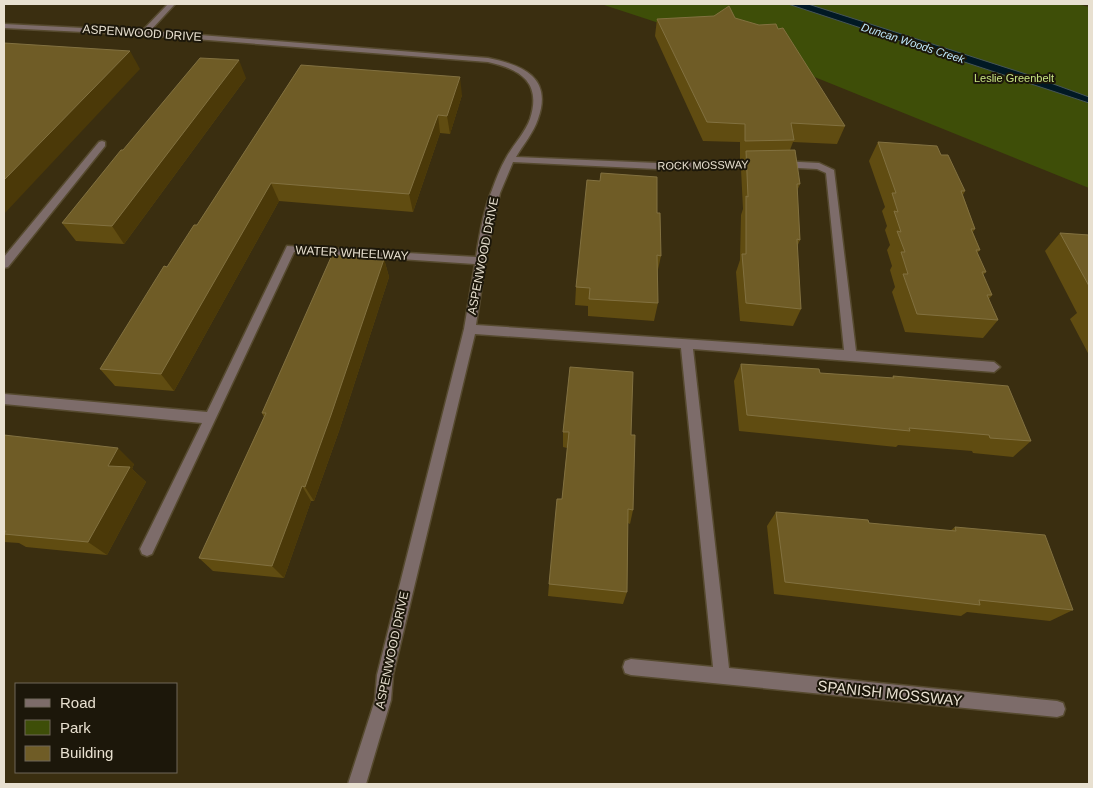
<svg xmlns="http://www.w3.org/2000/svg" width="1093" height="788" font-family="Arial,sans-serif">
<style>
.green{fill:#3e4e08}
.water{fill:#011924;stroke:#465558}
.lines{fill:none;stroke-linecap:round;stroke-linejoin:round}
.minor-casing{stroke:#564a2f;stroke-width:3}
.minor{fill:#7d6c6a;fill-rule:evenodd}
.wall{fill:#604c11}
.shaded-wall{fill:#4b3908}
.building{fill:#6f5c26;stroke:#827140}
.labels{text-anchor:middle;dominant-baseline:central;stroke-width:4;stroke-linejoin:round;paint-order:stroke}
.far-water-label{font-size:11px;font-style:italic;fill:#bfe8fc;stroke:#1c170a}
.far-park-label{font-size:11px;fill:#c8e483;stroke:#1c170a}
.far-street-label{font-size:11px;fill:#e8e0d0;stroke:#1c170a}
.street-label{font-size:12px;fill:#e8e0d0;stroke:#1c170a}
.near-street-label{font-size:15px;fill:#e8e0d0;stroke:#1c170a}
</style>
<rect width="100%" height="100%" fill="#3a2e10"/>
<polygon class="green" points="601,4 1077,4 1089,7 1089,188 775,61"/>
<polygon class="water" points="788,4 808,4 1026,74 1089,97 1089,103"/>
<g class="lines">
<defs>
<g id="minor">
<path d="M168 4H175L150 31 488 58C522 65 553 77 538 119 534 132 523 145 516 157L657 163 757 161 762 164 757 167 657 169 513 162 500 193 487 251 476 325 844 350 826 173 817 169 780 167 775 164 780 161 819 163 834 170 856 351 994 362 1000 367 994 372 693 349 729 668 1057 701 1063 703 1065 709 1063 715 1057 717 631 675 625 673 623 667 625 661 631 659 713 667 681 348 475 334 393 675 391 700 366 784H348L375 700 377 675 464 329 475 264 294 252 152 554 147 556 142 554 140 549 202 423 4 404V394L207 412 287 246 476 257C479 237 484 208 492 190 496 179 500 168 506 158 513 145 525 133 530 119 542 82 520 69 488 62L144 35 4 28V24L142 31Z"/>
<polygon points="102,141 105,142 105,146 8,267 4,268 4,257 99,142"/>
</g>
</defs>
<use href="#minor" class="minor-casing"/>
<use href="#minor" class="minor"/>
</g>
<g class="wall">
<polygon points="657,19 845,126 837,144 793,142 790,150 800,184 797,191 800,240 797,247 801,309 793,326 740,321 736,272 740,260 741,215 743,209 741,169 744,159 740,159 740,142 703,141 655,36"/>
<polygon points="301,65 462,95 450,134 440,133 413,212 279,201 174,391 115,386 100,369 167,267 197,225"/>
<polygon points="246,78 124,244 76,241 62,223 123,150"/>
<polygon points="878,142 941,155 965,191 963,195 975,229 973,232 980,250 977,253 986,272 983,275 992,295 989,299 998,320 983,338 905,332 892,292 895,287 890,270 892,266 887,250 890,245 885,230 887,226 882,211 885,207 869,161"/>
<polygon points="657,213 661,256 657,274 658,303 654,321 588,316 588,306 575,305 576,287"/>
<polygon points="1060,233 1089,235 1089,355 1070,319 1077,313 1045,251"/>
<polygon points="384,259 389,277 339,431 314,501 311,501 284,578 213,571 199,558 264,417 262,413"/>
<polygon points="741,364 820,373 892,378 893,376 1031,441 1013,457 973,453 972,451 898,445 896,447 739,431 734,381"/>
<polygon points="563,432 631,435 633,510 630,524 628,523 627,592 623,604 548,596 549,584 562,499 567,448 563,447"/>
<polygon points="4,435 134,464 132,469 146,482 107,555 26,547 19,543 4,542"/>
<polygon points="776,512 869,523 950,531 955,527 1073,610 1050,621 967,612 961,616 774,594 767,526"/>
</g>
<g class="shaded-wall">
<polygon points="130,51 140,69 4,214 4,180"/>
<polygon points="239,60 246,78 124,244 112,226"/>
<polygon points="460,77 462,95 450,134 447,116"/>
<polygon points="438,115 440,133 413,212 409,194"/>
<polygon points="271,183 279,201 174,391 161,374"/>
<polygon points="384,259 389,277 339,431 314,501 305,487"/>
<polygon points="118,448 134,464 132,469 146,482 107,555 88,542 108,466"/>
<polygon points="302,486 311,501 284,578 272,566"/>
</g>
<g class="building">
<polygon points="729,6 735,18 759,25 776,24 778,29 783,28 845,126 791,123 794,140 745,141 745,124 707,122 657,19 714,16"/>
<polygon points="4,43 130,51 4,180"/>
<polygon points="200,58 239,60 112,226 62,223 121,150 123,150"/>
<polygon points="301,65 460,77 447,116 438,115 409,194 271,183 161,374 100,369 164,266 167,267 194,225 197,225"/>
<polygon points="878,142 937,146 941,155 948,155 965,191 961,191 975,229 971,229 980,250 976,250 986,272 982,272 992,295 987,295 998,320 917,314 903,274 908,274 901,252 905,252 897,231 901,232 894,211 898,212 892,193 896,193"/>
<polygon points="795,150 800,184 797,184 800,240 797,239 801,309 746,303 742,254 746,254 746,196 748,197 746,151"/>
<polygon points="601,173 657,177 657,213 660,213 661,256 657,255 658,303 589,299 590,288 576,287 587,180 600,181"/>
<polygon points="1060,233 1089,235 1089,286"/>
<polygon points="332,255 384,259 331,415 305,487 302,486 272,566 199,558 266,413 262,413"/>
<polygon points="741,364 819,369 820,373 894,378 893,376 1008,386 1031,441 990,438 989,435 909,428 910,431 747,415"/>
<polygon points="570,367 633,372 631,435 635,435 633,510 628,509 627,592 549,584 557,499 562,499 569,432 563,432"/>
<polygon points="4,435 118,448 108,466 130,467 88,542 4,534 6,531 4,531"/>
<polygon points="776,512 868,520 869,523 956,531 955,527 1045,535 1073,610 979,600 980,605 785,582"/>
</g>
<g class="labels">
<g class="far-water-label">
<text transform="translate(913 43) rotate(18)">Duncan Woods Creek</text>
</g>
<g class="far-park-label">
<text x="1014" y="78">Leslie Greenbelt</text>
</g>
<g class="far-street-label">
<text transform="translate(703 165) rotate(-1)">ROCK MOSSWAY</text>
</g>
<g class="street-label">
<text transform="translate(142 33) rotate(4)">ASPENWOOD DRIVE</text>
<text transform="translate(352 253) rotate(3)">WATER WHEELWAY</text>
<text transform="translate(483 256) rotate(-79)">ASPENWOOD DRIVE</text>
<text transform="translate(392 650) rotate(-78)">ASPENWOOD DRIVE</text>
</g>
<g class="near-street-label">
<text transform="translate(890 693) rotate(6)">SPANISH MOSSWAY</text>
</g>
</g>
<rect width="1093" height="788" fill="none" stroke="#e8e0d0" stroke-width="10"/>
<rect x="15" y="683" width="162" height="90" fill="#1c170a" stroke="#6e6759"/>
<rect x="25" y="699" width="25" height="8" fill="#7d6c6a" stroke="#6e6759"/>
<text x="60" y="708" font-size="15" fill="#e8e0d0">Road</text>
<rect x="25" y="720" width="25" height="15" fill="#3e4e08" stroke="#6e6759"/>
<text x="60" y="733" font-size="15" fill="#e8e0d0">Park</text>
<rect x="25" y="746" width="25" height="15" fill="#6f5c26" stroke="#6e6759"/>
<text x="60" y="758" font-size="15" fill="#e8e0d0">Building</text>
</svg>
